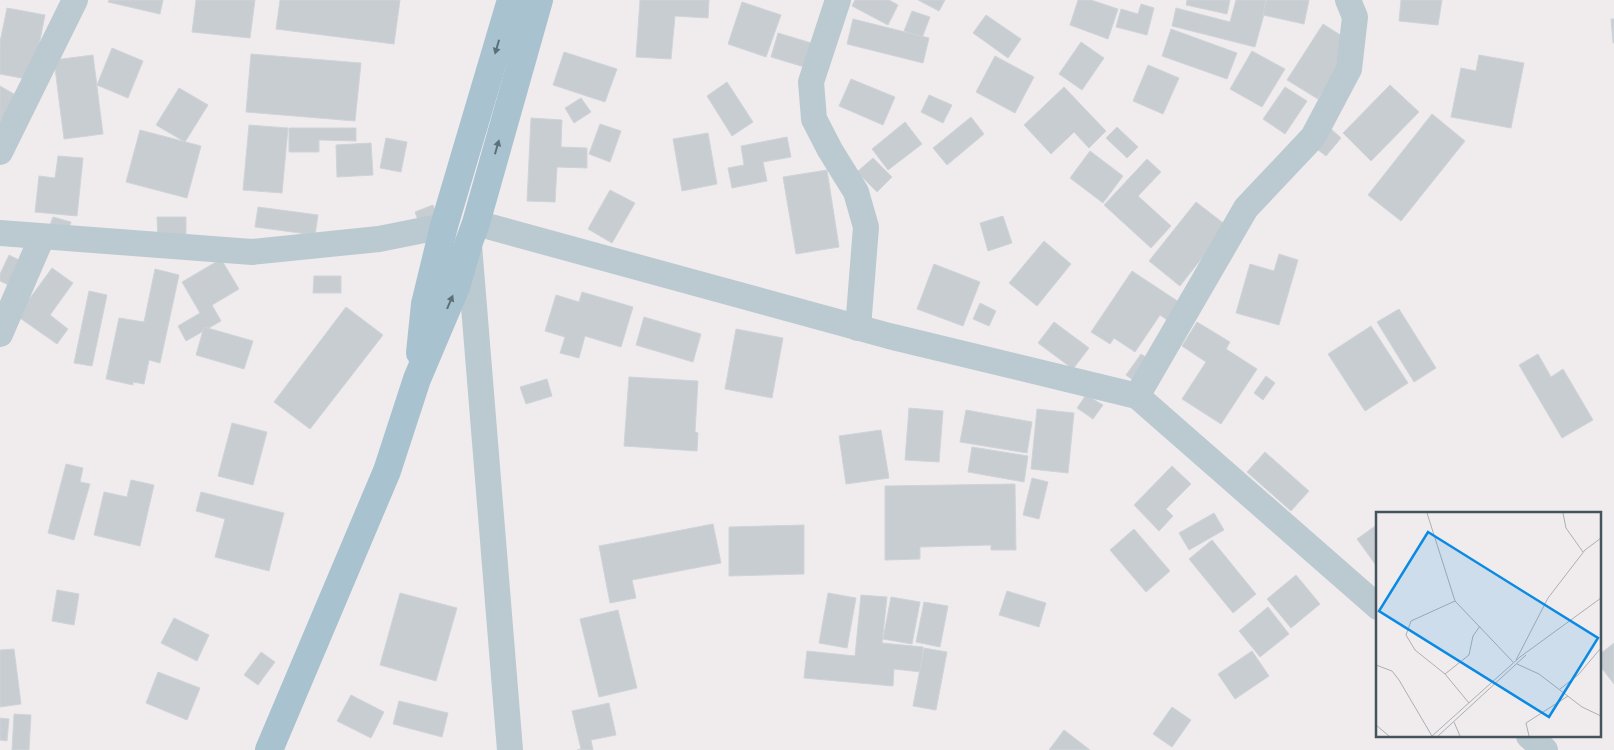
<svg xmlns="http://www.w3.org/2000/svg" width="1614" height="750" font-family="Karla,sans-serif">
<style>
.building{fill:#c8cdd2;stroke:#cfd4d9}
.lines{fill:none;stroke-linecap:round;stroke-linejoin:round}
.minor{stroke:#bbcad1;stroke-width:26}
.major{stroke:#a8c2cf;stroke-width:28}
.oneway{fill:#5c7079}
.inset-road{fill:none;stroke:#abafb3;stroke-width:1}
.view{fill:#0a8ae3;fill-opacity:0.15;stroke:#0a8ae3;stroke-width:2.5}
.inset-edge{fill:none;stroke:#43545c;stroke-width:2.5}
</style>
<rect width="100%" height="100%" fill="#f0eced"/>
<g class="building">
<polygon points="109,0 163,0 160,14 108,2"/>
<polygon points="196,0 255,0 250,38 192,32"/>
<polygon points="280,0 400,0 394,44 276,29"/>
<polygon points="640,0 709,0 708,18 675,16 671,59 636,57"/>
<polygon points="855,0 889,0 898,5 888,25 852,6"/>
<polygon points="918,0 945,0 939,11"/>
<polygon points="1078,0 1091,0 1118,9 1108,39 1070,25"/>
<polygon points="1187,0 1230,0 1227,14 1186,5"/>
<polygon points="1236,0 1268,0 1255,47 1172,26 1176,8 1230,22"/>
<polygon points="1266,0 1309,0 1304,24 1263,15"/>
<polygon points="1401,0 1442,0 1438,25 1399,21"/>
<polygon points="742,2 781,15 766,57 728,44"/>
<polygon points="1141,4 1154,8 1147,35 1116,27 1121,9 1138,14"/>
<polygon points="7,8 45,15 32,80 0,74 0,42"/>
<polygon points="912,11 930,17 922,38 904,31"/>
<polygon points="986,15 1021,39 1008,58 973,33"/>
<polygon points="853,19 929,38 923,63 847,44"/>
<polygon points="1611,19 1614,19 1614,43 1613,43"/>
<polygon points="1323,24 1353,43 1318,99 1287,80"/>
<polygon points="1171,29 1237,53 1227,79 1162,56"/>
<polygon points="778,33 818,45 811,69 771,57"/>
<polygon points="1081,42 1104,58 1082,90 1059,74"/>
<polygon points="112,48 143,61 128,98 97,85"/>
<polygon points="1252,51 1285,69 1262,107 1230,89"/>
<polygon points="564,52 617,69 605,102 553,85"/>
<polygon points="251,54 361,63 355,121 246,112"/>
<polygon points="93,55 103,134 64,139 54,60"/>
<polygon points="1479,55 1524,63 1511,128 1451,117 1461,68 1476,71"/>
<polygon points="995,56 1034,77 1015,113 976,92"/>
<polygon points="1148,65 1179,78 1163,114 1133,101"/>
<polygon points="851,79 895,97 883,125 839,106"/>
<polygon points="727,82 753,122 732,136 707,96"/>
<polygon points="1390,85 1419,112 1371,161 1343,133"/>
<polygon points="0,86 21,98 0,134"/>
<polygon points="1064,87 1106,131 1089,148 1074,132 1051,154 1024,125"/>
<polygon points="1285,87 1307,101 1285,134 1263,119"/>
<polygon points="179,88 208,105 185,142 156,125"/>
<polygon points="929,95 952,105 943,123 921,112"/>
<polygon points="581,98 591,112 574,123 565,108"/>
<polygon points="1432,114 1465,141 1401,221 1368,195"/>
<polygon points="971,117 984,134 947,165 933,148"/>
<polygon points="531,118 562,120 561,147 587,148 587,168 557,167 555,202 527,201"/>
<polygon points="905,122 922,144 888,170 872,149"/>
<polygon points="600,124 621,131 610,162 589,154"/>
<polygon points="249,125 288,128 282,193 243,190"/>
<polygon points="1117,127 1138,147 1127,158 1106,138"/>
<polygon points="1329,127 1341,138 1326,156 1313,146"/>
<polygon points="289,128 356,128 356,141 319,140 319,152 289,152"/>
<polygon points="140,130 201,146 187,198 126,182"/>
<polygon points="708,133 717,184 682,191 673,139"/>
<polygon points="787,137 791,157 763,162 767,181 732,188 728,168 744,165 741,146"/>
<polygon points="386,138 407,142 401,172 380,168"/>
<polygon points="371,143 373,175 337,177 336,145"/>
<polygon points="1090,151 1123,176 1103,203 1070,178"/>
<polygon points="58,156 83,158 77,216 35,212 39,176 55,178"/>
<polygon points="873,158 892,177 877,192 857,172"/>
<polygon points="1147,159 1161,172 1138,196 1171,226 1151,248 1104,205"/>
<polygon points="827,170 839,247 796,254 783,177"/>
<polygon points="610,190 635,203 612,243 588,229"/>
<polygon points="1196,202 1227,226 1180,286 1149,261"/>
<polygon points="433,205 441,227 423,234 415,212"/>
<polygon points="258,207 318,215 315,235 255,227"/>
<polygon points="1003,216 1012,243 988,251 980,223"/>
<polygon points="53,217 71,222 65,239 47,233"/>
<polygon points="157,217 186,217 186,241 158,241"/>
<polygon points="1044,241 1071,264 1037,306 1009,283"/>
<polygon points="1279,254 1298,260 1279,325 1236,313 1250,264 1274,271"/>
<polygon points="9,255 27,264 15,288 0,281 0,274"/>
<polygon points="221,259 239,289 212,305 221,321 186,341 178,326 200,313 182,282"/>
<polygon points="934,264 980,282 963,326 917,309"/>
<polygon points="52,268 73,283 50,315 68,329 57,344 17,316"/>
<polygon points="155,269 179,275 160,363 149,360 144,384 133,382 133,385 106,379 119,318 144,322"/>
<polygon points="1132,271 1185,306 1173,324 1160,315 1135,352 1114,338 1110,344 1091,332"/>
<polygon points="314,276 341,276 341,293 313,293"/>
<polygon points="89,291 107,295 92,366 74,363"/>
<polygon points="582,292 633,307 621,347 585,336 579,358 560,353 565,337 545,331 556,295 579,302"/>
<polygon points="980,303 996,311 989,326 973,319"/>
<polygon points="346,307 383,335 310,429 274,402"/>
<polygon points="1399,309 1436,368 1414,382 1377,322"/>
<polygon points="644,317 701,334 693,362 636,345"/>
<polygon points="1054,322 1089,348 1073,369 1038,343"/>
<polygon points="1197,322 1230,342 1226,349 1257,369 1221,424 1182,399 1206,362 1182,346"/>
<polygon points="1371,326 1408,383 1365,411 1328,354"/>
<polygon points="204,327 253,341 244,369 196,355"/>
<polygon points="736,329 783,338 772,398 725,389"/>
<polygon points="1141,354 1156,364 1141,386 1126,375"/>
<polygon points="1538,354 1551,377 1563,369 1593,420 1562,438 1519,365"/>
<polygon points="1266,376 1275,383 1263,400 1254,393"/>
<polygon points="629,377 698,381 695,432 698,433 697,451 624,446"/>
<polygon points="547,379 552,396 526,404 520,387"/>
<polygon points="1086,395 1103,405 1093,419 1077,408"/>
<polygon points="909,408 943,411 939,462 905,460"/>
<polygon points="1037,409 1074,413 1068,473 1031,469"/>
<polygon points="966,410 1032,422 1027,453 960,442"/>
<polygon points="232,423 267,432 253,485 218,476"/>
<polygon points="881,430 889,478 846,484 839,436"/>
<polygon points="972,447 1028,456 1024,482 968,472"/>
<polygon points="1265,452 1309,491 1291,511 1247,472"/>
<polygon points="66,464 83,468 80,482 90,484 74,540 48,533"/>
<polygon points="1172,466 1191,484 1166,509 1173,516 1159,531 1134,505"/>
<polygon points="1032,478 1048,482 1039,519 1023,515"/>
<polygon points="131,480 154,485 140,546 94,535 104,492 127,497"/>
<polygon points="1015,484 1016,550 991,550 991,545 920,547 920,559 885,560 885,486"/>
<polygon points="201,492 284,513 269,571 215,557 225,519 196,511"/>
<polygon points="1214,513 1224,530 1189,550 1179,533"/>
<polygon points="713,524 721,563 632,580 636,598 610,603 599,546"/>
<polygon points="1378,524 1378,568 1357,539"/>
<polygon points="804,525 804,574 729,576 729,527"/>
<polygon points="1134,529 1170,571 1146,592 1110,550"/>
<polygon points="1212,540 1256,594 1233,613 1189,559"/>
<polygon points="1296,575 1320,604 1291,628 1267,599"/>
<polygon points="57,590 79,594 74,625 52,621"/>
<polygon points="1007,591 1046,603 1039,627 999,615"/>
<polygon points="400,593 457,608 436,681 380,665"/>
<polygon points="828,593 856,598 847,648 819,643"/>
<polygon points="861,595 887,597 882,643 923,647 921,672 894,669 893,686 804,678 807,651 855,656"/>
<polygon points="891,597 920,602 912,644 883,639"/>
<polygon points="924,602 948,606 940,647 916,642"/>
<polygon points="1268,607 1289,634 1260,657 1239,631"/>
<polygon points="618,610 637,688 599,697 580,619"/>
<polygon points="174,618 209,635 197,661 161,643"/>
<polygon points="1614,643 1614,684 1600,666 1600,654"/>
<polygon points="924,648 947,652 936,710 913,706"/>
<polygon points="14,649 21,704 0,707 0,650"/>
<polygon points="1252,651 1269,676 1235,699 1218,674"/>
<polygon points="261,652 275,662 258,685 244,675"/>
<polygon points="158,672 200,688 187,720 146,703"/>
<polygon points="351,695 384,712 371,738 337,721"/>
<polygon points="399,701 448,713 442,737 393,724"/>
<polygon points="609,703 616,735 591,740 593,750 577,750 581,749 572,711"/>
<polygon points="1172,707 1191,720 1172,747 1153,734"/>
<polygon points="14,714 31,715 29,750 12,750"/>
<polygon points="0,718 9,719 7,741 0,740"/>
<polygon points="1064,730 1090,750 1049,750"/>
</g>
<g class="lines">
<g class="minor">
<polyline points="838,0 811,82 814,119 830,150 856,192 866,227 858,328"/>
<polyline points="0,152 75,0"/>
<polyline points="476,223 889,336 1137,396 1378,607"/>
<polyline points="0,233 252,252 379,239 444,226"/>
<polyline points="469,245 510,750"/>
<polyline points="0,334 42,237"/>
<polyline points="1137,396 1246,208 1313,137 1349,69 1355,17 1348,0"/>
<polyline points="1529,736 1545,750"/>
</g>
<g class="major">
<polyline points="420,353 425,304 444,226 511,0"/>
<polyline points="269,750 387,471 417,379 456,287 469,242 476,223 539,0"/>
</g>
</g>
<defs><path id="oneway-solid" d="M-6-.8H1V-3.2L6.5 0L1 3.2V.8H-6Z" transform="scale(1.25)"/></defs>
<g class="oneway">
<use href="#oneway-solid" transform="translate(497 47) rotate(106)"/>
<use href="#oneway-solid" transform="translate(497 147) rotate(-74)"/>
<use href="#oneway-solid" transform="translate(450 302) rotate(-67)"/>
</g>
<g transform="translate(1376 512)">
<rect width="225" height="225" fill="#f0eced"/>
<path class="inset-road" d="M51 1 79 89 137 150M187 1 190 16 207 40M79 89 35 109 30 123 39 138 69 162 93 191M140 148 172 86 209 38 225 26M141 152 163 162 206 195 225 204M0 153 16 159 23 168 56 224M69 162 93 143 97 124 104 114M184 177 202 163 225 136M78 210 84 224M0 213 13 224M56 224 144 145 225 86M62 224 150 143M153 224 150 211 192 184"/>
<path class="view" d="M52 20 222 126 173 205 3 99Z"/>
<rect width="225" height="225" class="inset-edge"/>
</g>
</svg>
